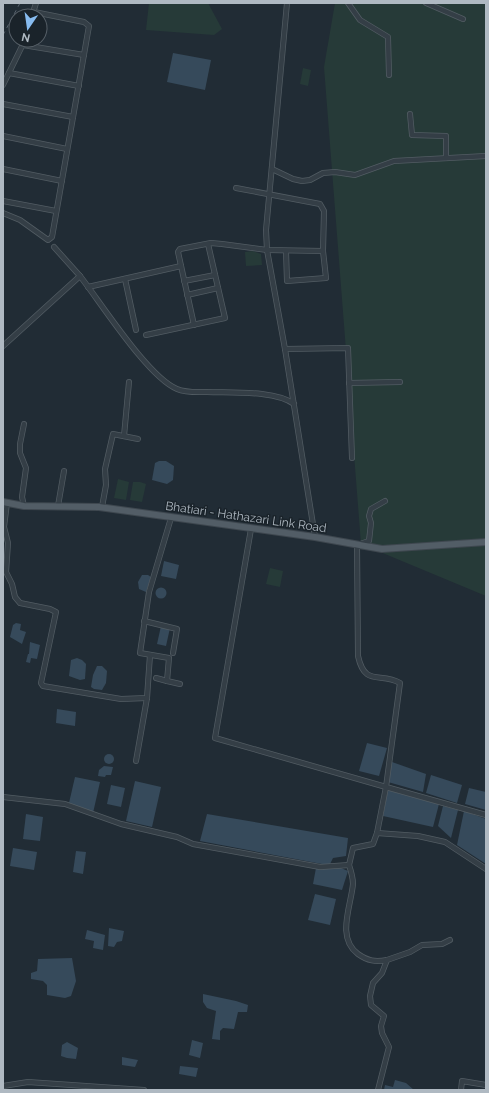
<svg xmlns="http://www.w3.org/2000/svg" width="489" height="1093" font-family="Raleway,sans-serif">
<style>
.green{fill:#263a38}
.water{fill:#364a5b}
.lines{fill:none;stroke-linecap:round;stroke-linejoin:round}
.minor-casing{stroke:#525c63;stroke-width:6}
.major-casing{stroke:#3e474f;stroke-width:8}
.minor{stroke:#343e46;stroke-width:4.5}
.major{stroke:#525d66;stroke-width:6}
.rail{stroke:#57626d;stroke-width:1;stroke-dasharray:4 4;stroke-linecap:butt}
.labels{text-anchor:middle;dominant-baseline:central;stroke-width:3;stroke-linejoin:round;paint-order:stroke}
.street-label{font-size:12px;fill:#afb9c2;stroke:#1a232a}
</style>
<rect width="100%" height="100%" fill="#212c35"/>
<g class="green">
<polygon points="149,3 208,3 222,29 214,35 146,30"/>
<polygon points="335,3 486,3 486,596 361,544 324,67"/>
<polygon points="303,68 311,70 308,86 300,84"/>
<polygon points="253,251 261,254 262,265 246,266 245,252"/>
<polygon points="118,479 129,482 126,500 114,498"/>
<polygon points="133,482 140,482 146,484 142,502 130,500"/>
<polygon points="270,568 283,571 280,587 266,584"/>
</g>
<g class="water">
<polygon points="173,53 211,60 205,90 167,82"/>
<polygon points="159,461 166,461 174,466 173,480 167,484 152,480 155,463"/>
<polygon points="164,561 179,565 176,579 161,576"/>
<polygon points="142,575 148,575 151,577 146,592 139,589 138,582"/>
<circle cx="161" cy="593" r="5.5"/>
<polygon points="16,623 21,624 20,630 26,632 22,644 10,637 13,625"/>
<polygon points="161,626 170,628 166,646 157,644"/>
<polygon points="30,642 40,645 37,659 31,658 30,663 26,662 28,654 29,654"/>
<polygon points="77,658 82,660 86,664 85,679 80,680 69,676 71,660"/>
<polygon points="97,666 102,666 107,671 106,683 102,690 94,689 91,687 93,675"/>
<polygon points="57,709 76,712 75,726 56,723"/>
<polygon points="367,743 387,748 379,776 359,771"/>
<circle cx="109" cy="759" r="5"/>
<polygon points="392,762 426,774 423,792 388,782"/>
<polygon points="104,766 113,767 111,775 106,775 105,777 98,776 99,770"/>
<polygon points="431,775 462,785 457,803 426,793"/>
<polygon points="75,777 100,782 93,813 69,803"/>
<polygon points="135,781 161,787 152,827 126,821"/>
<polygon points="111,785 125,788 121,807 107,804"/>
<polygon points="469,788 486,792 486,810 465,804"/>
<polygon points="388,789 439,804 433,827 383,816"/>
<polygon points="443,806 458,810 451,838 438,826"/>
<polygon points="464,811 486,819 486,864 457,845"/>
<polygon points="26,814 43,817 40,841 23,839"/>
<polygon points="207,814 348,838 346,856 333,858 330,864 322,864 200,841"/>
<polygon points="13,848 37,852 34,870 10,866"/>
<polygon points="76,851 86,852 83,874 73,872"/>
<polygon points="316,868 341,868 348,871 342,890 313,884"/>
<polygon points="315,894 336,899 330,925 308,920"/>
<polygon points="109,928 124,931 122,941 117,942 114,947 108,946"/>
<polygon points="87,930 105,935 103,950 93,948 94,941 85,939"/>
<polygon points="72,958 76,981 71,996 65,998 47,995 47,985 43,981 31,979 31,973 37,971 38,959"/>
<polygon points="203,994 236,1001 248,1005 247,1012 238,1012 234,1029 223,1028 220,1031 220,1040 212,1039 216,1011 207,1008 203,1002"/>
<polygon points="192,1040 203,1043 200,1058 189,1055"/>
<polygon points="67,1042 78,1048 76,1059 67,1058 61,1056 62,1045"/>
<polygon points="122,1057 138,1060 135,1067 122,1065"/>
<polygon points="180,1066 198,1068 196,1077 179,1074"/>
<polygon points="395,1080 406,1083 414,1090 384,1090 385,1085 393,1087"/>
</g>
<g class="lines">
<defs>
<g id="minor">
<polyline points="287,3 266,230 267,250 285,349 315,537"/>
<polyline points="348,3 360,20 388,37 389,75"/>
<polyline points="426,3 463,19"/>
<polyline points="32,16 36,3"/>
<polyline points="23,45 84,55"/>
<polyline points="9,73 79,86"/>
<polyline points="3,85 25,40"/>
<polyline points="3,104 73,117"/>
<polyline points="410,114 412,135 446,136 446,158"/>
<polyline points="3,136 67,149"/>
<polyline points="3,169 62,181"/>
<polyline points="272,169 293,179 302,181 310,180 323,173 335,172 355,175 394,161 486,156"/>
<polyline points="3,201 56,211"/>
<polyline points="3,213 20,220 48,240 52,237 89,26 84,22 34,12"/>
<polyline points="286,251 287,281 326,278 323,251"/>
<path d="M80 276C101 303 148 377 177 389 186 393 198 392 207 392 231 393 275 390 294 404"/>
<polyline points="125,279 136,330"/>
<polyline points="184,281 215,275"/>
<polyline points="88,287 181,266"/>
<polyline points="187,295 218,288"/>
<polyline points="194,325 178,252 180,249 211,243 222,244 267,250 323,251 324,211 320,204 236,188"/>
<polyline points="146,335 225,318 208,244"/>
<polyline points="3,346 80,276 54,247"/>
<polyline points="285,349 348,348 352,458"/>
<polyline points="349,383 400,382"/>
<polyline points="124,436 129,382"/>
<path d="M385 501 371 509 369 516 371 523 369 541 357 545 358 656C365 688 381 671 400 683L386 787 486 815"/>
<polyline points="7,503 4,527 8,543 6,572 12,584 15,597 20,603 50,609 56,612 41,683 43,686 121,699 147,698 150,655"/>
<polyline points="24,506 22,497 26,468 20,453 20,444 24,424"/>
<polyline points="58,506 64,471"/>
<polyline points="102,507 106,485 105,469 113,434 138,439"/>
<polyline points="171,518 149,592 140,653 169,658 167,681 180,684"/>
<polyline points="251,529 215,738 386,787 377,833"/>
<polyline points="144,621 177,629 173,653"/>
<polyline points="156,678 167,681"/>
<polyline points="136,761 147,698"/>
<path d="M3 797 65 804 121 824 177 837 193 844 320 867 349 865C351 871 353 878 353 884 351 906 336 938 358 954 368 961 375 962 387 960L382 973 373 983 370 996 371 1005 384 1016 381 1026 382 1033 389 1047 378 1090"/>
<polyline points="349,865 353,848 373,844 377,833 418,836 445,842 486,869"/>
<polyline points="387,960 410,952 422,945 442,944 450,940"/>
<polyline points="3,1086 28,1082 144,1090"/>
<polyline points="461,1090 462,1081 486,1085"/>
</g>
<polyline id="major" points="3,502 24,506 99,507 315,537 382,549 486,542"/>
</defs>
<use href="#minor" class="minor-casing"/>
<use href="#major" class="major-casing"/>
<use href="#minor" class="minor"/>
<use href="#major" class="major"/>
<polyline class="rail" points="3,35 20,3"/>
</g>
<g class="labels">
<g class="street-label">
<text transform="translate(246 517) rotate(8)">Bhatiari - Hathazari Link Road</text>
</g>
</g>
<rect width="489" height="1093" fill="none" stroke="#afb9c2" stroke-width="8"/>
<g transform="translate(28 28) rotate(193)"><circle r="19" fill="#1a232a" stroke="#565f67"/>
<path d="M0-3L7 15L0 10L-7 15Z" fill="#87bbef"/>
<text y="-6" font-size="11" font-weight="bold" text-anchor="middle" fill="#afb9c2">N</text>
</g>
</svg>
